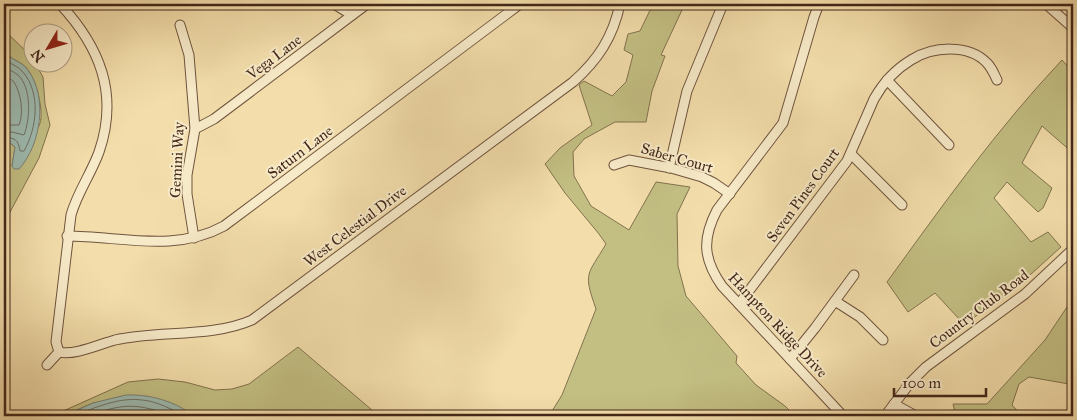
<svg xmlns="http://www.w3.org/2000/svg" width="1077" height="420" font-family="'IM FELL Great Primer',serif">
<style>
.green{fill:#c3bf83;stroke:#83724e}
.water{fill:#9dbbb1;stroke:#797f75}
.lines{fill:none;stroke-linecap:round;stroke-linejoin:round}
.shore{stroke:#707066;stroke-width:1}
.minor-casing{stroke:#6f543e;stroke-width:11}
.minor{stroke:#f7eac8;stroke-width:9}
.labels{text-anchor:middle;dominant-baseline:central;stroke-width:4;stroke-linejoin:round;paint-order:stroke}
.street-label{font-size:15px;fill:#43261a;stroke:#f7eac8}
</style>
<rect width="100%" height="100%" fill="#f3deab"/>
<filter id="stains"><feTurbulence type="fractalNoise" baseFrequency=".004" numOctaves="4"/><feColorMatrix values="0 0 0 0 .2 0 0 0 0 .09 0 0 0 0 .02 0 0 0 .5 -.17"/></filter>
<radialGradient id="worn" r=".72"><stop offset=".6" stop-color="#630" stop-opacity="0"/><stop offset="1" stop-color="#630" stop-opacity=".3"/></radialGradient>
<g class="green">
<path d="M653 4H674L682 10 661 55 665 56 652 91 646 122H615L584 139 573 152 574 176 591 206 629 230 656 182 690 187 677 214 678 266 686 296 737 356 736 363 756 385 785 406 795 416H549L562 395 596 309C583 272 587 276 606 244L599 234 565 193 545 164 560 148 592 125 579 85 584 81 612 96 626 82 633 55 624 50 628 34 640 31Z"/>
<path d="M4 30 32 57V62L35 63 43 77 45 104 50 125 39 158 9 214 4 236V151L10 143 15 147 12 166C18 157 38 131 40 123 44 110 36 81 28 70 22 61 10 60 4 51Z"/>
<path d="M1062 60 1073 72V153L1042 126 1022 163 1052 188 1043 208 1038 212 1007 182 994 198 1031 242 1048 232 1061 247 1030 275 972 319 960 320 935 293 908 312 887 282C942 206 997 129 1062 60Z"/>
<polygon points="1073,298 1073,380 1069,384 1029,377 1019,384 1012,405 1022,416 956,416 953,404 987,404 1045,340"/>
<polygon points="298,347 379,416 194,416 188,412 93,403 63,416 52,416 128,382 158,379 185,382 215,390 232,389 249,384"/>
</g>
<g class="water">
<path d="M4 51C10 60 22 61 28 70 48 97 41 145 19 169H14L12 166 15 147 10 143 4 151Z"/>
<path d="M126 395C149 394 175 401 194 416L132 415 123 416H63L93 403Z"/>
</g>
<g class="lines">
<g class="shore">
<path d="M4 59C10 64 18 66 23 72 41 93 37 128 24 151H20C19 144 17 138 9 138L4 141"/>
<path d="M4 67C8 69 14 72 18 75 32 88 30 120 24 135L12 132 4 134"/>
<path d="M4 76C7 77 11 79 14 82 21 93 24 113 19 125H4"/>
<path d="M75 416C95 407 120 397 142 400 157 401 172 410 186 416"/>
<path d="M90 416C120 403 141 403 170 416"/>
</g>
<defs>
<g id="minor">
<polyline points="334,4 352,15"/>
<path d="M819 4 814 17 783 123 717 210C702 239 703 259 722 286L843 416"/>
<polyline points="1046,4 1073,28"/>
<polyline points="180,25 189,55 195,129 187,175 187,194 194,238"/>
<polyline points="887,80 949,145"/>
<polyline points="195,129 214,119 250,92 367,4"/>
<polyline points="851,154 902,205"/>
<polyline points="614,165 629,160 671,168 702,177 714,183 730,194"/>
<polyline points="669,168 687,91 723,4"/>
<path d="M67 236C120 236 175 253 224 226L520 4"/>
<polyline points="835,301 860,317 883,340"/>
<path d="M739 304 847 161 874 99C883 83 896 69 911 60 933 46 969 44 987 63 992 68 994 74 997 80"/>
<path d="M59 352C74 356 100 344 115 340 159 330 211 338 252 320L573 82C598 60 613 37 620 4"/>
<path d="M59 352 56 342 71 215C77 193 91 174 99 152 119 94 100 47 60 4"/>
<polyline points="790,359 815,328 854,275"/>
<polyline points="47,365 59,352"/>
<polyline points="894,404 916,416"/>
<polyline points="885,416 910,383 926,367 1025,294 1073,249"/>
</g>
</defs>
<use href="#minor" class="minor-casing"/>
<use href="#minor" class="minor"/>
</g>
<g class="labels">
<g class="street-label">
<text transform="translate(274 57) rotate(-37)">Vega Lane</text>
<text transform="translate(300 152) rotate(-37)">Saturn Lane</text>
<text transform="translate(677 158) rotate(16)">Saber Court</text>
<text transform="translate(177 160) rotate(-87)">Gemini Way</text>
<text transform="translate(803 195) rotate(-54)">Seven Pines Court</text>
<text transform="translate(355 226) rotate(-37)">West Celestial Drive</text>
<text transform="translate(979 309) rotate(-37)">Country Club Road</text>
<text transform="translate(778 325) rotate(47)">Hampton Ridge Drive</text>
</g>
</g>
<rect width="1077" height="420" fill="none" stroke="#f3deab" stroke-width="20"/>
<rect x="5" y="5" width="1067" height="410" fill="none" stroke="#43261a" stroke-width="2.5"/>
<rect x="10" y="10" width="1057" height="400" fill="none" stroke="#43261a"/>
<g transform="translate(48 48) rotate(232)"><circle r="24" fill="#f7eac8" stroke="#af9c82"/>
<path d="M0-4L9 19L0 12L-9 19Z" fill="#8f2418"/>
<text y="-8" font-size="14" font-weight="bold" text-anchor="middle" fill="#43261a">N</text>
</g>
<path d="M894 388v8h92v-8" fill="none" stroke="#43261a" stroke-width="2.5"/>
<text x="902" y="388" font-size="15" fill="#43261a" stroke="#f7eac8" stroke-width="4" paint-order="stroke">100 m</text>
<rect width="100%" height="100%" filter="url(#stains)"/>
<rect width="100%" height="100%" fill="url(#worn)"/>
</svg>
